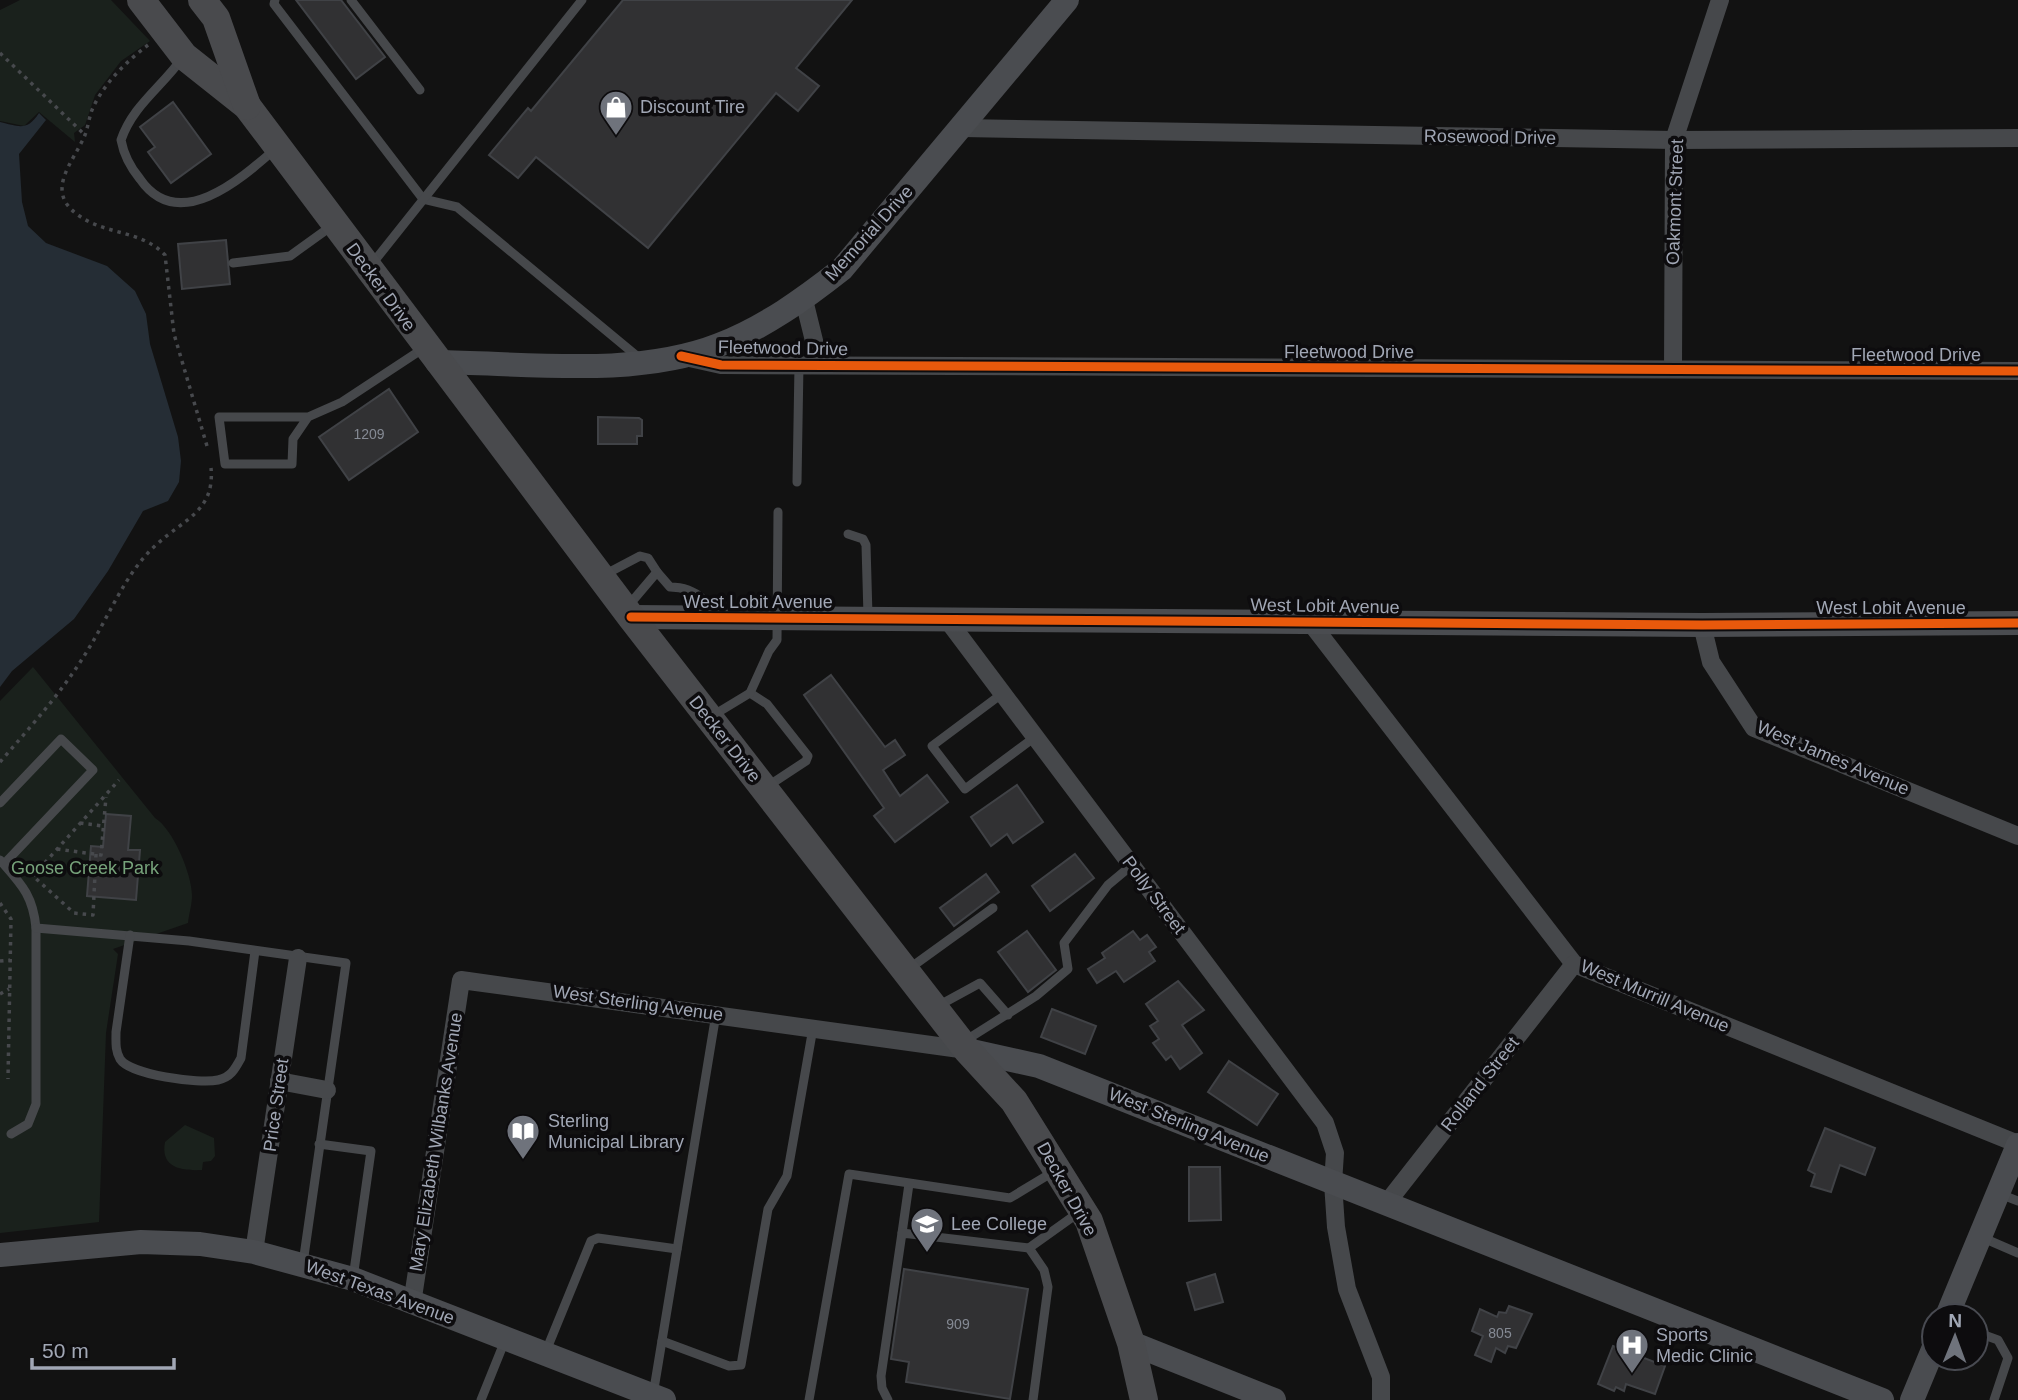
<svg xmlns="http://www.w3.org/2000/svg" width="2018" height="1400" font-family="Helvetica,sans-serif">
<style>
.green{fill:#1a211c}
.water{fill:#252d35}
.building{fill:#313133;stroke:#404246;stroke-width:2}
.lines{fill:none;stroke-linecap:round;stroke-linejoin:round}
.path{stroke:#47494d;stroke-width:3.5;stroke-dasharray:3.5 5;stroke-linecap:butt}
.lane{stroke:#46484b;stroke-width:9}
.street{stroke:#46484b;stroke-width:18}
.secondary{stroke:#4a4c50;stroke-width:24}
.primary{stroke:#494a4d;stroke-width:28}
.cycleway-casing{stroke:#0d0c0e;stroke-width:13}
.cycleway{stroke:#e8590c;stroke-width:9}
.labels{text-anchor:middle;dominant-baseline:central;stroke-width:7;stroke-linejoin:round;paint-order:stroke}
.number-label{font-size:14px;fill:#858a94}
.poi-label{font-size:18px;fill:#a1a7b5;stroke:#0d0c0e;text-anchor:start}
.street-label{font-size:18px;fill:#a1a7b5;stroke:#0d0c0e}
.park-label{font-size:18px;fill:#76a27a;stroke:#0d0c0e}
</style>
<rect width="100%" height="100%" fill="#121212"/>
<g class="green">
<polygon points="20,0 111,0 150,41 121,61 95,95 85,125 74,133 75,142 39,112 24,126 0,121 0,10"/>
<path d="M33 667 155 818C173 829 192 874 192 896 192 904 189 914 188 923L113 949 118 954 106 1033 99 1222 0 1233V701Z"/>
<path d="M185 1125 214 1138 215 1156 211 1161 203 1162 202 1170C182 1171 160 1168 165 1142Z"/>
</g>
<path class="water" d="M39 113 46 120 19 154 22 202 28 226 46 243 107 266 135 291 146 314 150 344 178 437 181 461 179 482 168 501 143 511 108 571 74 619 12 671 0 687V122C18 126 27 132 39 113Z"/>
<g class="building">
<polygon points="296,0 341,0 385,57 356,79"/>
<polygon points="623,0 852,0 796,68 819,86 798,111 776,93 648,248 536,157 518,178 489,155 528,108 531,111"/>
<polygon points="173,102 211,154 171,183 148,152 155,147 140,127"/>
<polygon points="226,240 230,284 182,289 178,244"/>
<polygon points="389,389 418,432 349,480 319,437"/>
<polygon points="598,417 639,418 642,420 642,436 637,436 637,444 598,444"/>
<polygon points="831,675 885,747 895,740 905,755 883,770 900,796 927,775 948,802 895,842 874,816 884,808 804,695"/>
<polygon points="1017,785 1043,822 1013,843 1007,834 991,846 971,817"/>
<polygon points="106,814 131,816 128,850 140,850 136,900 87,896 91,846 103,847"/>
<polygon points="1075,854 1094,878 1050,911 1032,886"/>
<polygon points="986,874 999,892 954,926 940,908"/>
<polygon points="1027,931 1056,970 1028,992 998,952"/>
<polygon points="1133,931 1140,940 1147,935 1156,947 1149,952 1155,961 1124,982 1116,971 1097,983 1088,969 1105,958 1102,953"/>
<polygon points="1178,981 1204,1010 1182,1025 1202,1053 1180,1069 1171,1056 1166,1060 1153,1043 1159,1039 1150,1026 1158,1021 1146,1004"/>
<polygon points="1052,1009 1096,1026 1085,1054 1041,1037"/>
<polygon points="1229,1061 1278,1094 1257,1125 1208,1092"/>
<polygon points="1825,1128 1875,1148 1865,1175 1840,1165 1831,1192 1811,1186 1815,1174 1808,1170"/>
<polygon points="1189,1167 1220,1167 1221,1220 1189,1221"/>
<polygon points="904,1269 1028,1289 1010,1399 906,1382 909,1362 891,1359"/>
<polygon points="1215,1274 1223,1302 1195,1310 1187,1283"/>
<polygon points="1509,1306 1532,1314 1516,1348 1508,1346 1505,1353 1496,1348 1491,1362 1475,1355 1483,1336 1472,1331 1480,1309 1497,1317 1499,1312 1506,1313"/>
<polygon points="1613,1346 1665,1366 1655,1394 1626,1384 1624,1391 1616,1387 1614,1391 1598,1384"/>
</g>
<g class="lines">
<g class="path">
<path d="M148 45C127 61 103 84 92 110 89 118 88 127 85 135 73 163 44 191 78 215 105 235 142 230 165 255L174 334 207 446"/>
<polyline points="0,53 85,135"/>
<path d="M0 762C32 725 64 690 89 648 110 614 126 572 156 545 184 519 215 511 211 468"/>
<polyline points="80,823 103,826"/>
<polyline points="57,849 101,855 106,797"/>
<polyline points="96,854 93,915 74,913 33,876 119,780"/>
<polyline points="0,903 11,919 8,1079"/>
<polyline points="0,961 10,960"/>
<polyline points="0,994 9,989"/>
</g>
<g class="lane">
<polyline points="275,0 274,4 423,199 457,207 638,357"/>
<polyline points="351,0 420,90"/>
<path d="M183 57C162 87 133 105 121 140 124 156 130 167 140 179 178 234 240 180 274 150"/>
<polyline points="233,263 290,256 333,225"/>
<polyline points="372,264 582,0"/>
<polyline points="308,417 219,417 225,464 292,464 293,439 308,417 342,402 424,348"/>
<polyline points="797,482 799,365"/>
<polyline points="848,534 863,539 866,545 868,616"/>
<polyline points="604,575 640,556 648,558 657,572"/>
<path d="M629 605 657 572 670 587C683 587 693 590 703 599L704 614"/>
<polyline points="750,693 767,704 808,756 806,761 768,786"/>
<polyline points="1003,693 932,746 965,789 1035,737"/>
<polyline points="712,716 750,693 769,651 777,640 778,512"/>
<polyline points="0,803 61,739 93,770 4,864"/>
<path d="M0 860C21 884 33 895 36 928V1104L28 1124 11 1134"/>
<polyline points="36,928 189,941 346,963 303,1263"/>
<path d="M130 935 116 1032C116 1042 115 1050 120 1059 130 1075 199 1084 218 1080 231 1077 235 1069 241 1058L255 951"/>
<polyline points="910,968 993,908"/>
<polyline points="936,1007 980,983 1008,1015"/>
<polyline points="963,1042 1036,996 1068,969 1064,943 1108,885 1132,865"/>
<polyline points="319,1144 371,1151 353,1278"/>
<polyline points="2000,1194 2018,1201"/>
<polyline points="902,1233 909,1184"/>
<polyline points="1981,1237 2018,1253"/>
<polyline points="1029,1248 1044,1270 1048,1287 1033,1400"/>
<polyline points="1976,1332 1998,1340 2008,1358 1994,1400"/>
<polyline points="662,1341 729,1366 741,1365 768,1209 787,1176 813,1028"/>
<polyline points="546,1351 591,1241 598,1238 677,1249"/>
<polyline points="653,1395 716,1014"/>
<polyline points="481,1400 506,1338"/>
<polyline points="809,1400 849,1174 1010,1198 1053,1172"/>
<polyline points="888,1400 882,1388 881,1376 902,1233 1029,1248 1078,1213"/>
</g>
<g class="street">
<polyline points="962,128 1674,140 2018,138"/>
<polyline points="804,300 820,365"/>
<polyline points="685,357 721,365 2018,371"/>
<polyline points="1673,369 1674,140 1720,0"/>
<polyline points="946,618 1325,1123 1335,1153 1333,1183 1336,1227 1347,1289 1381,1377 1381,1400"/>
<polyline points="1310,622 1574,964 2018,1144"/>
<polyline points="1702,625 1711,662 1754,728 2018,836"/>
<polyline points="279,1081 327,1090"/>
<polyline points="1386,1204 1574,964"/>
<polyline points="254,1252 298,958"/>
<polyline points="412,1304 461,980 967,1050"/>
</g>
<g class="secondary">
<path d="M437 362C526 363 635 378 719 345 765 327 804 299 842 269L1067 0"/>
<polyline points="631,617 1702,625 2018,623"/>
<polyline points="967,1050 1039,1066 1882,1400"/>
<polyline points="0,1255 141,1242 200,1244 254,1252 353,1279 664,1400"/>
<polyline points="1947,1316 2018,1145"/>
<polyline points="1131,1343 1274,1400"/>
<polyline points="1912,1400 1934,1347"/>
</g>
<g class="primary">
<polyline points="141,0 184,56 247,106 631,617 967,1050 1014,1101 1089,1221 1131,1343 1144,1400"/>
<polyline points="202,0 216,18 247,106"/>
</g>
<defs>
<g id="cycleway">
<polyline points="681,356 721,365 2018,371"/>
<polyline points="631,617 1702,625 2018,623"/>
</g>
</defs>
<use href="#cycleway" class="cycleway-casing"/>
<use href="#cycleway" class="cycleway"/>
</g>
<defs>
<symbol id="shop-pin" viewBox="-11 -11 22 30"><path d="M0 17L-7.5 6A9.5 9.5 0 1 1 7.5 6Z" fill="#6f737c" stroke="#0d0c0e"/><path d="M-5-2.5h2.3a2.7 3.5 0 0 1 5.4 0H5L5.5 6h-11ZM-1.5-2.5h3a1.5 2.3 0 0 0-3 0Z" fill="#fff"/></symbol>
<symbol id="library-pin" viewBox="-11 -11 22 30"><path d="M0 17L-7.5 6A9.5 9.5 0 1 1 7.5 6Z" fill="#6f737c" stroke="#0d0c0e"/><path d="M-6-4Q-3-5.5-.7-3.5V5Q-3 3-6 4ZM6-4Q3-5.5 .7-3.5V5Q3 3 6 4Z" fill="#fff"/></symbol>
<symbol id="university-pin" viewBox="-11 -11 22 30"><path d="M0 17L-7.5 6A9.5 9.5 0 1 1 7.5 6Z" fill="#6f737c" stroke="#0d0c0e"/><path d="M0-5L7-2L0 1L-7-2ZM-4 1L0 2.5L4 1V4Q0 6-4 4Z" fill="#fff"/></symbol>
<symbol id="hospital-pin" viewBox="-11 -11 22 30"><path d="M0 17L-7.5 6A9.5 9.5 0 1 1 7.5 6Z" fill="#6f737c" stroke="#0d0c0e"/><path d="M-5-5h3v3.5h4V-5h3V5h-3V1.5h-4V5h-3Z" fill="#fff"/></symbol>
</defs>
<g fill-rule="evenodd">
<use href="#shop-pin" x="597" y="88" width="38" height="52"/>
<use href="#library-pin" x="504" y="1112" width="38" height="52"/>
<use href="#university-pin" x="908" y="1205" width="38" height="52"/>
<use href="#hospital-pin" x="1613" y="1326" width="38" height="52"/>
</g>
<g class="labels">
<g class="number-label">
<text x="369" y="434">1209</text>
<text x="958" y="1324">909</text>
<text x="1500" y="1333">805</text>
</g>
<g class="poi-label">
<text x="640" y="107">Discount Tire</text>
<text x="548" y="1121">Sterling<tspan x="548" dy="21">Municipal Library</tspan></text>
<text x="951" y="1224">Lee College</text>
<text x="1656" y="1335">Sports<tspan x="1656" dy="21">Medic Clinic</tspan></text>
</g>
<g class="street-label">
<text transform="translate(1490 137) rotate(1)">Rosewood Drive</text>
<text transform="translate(1675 202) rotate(-88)">Oakmont Street</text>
<text transform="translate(869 233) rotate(-48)">Memorial Drive</text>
<text transform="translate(381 287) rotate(54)">Decker Drive</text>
<text transform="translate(783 348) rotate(1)">Fleetwood Drive</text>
<text x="1349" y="352">Fleetwood Drive</text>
<text x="1916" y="355">Fleetwood Drive</text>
<text x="758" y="602">West Lobit Avenue</text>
<text transform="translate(1325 606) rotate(1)">West Lobit Avenue</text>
<text x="1891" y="608">West Lobit Avenue</text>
<text transform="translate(725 739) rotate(52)">Decker Drive</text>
<text transform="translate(1833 758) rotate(23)">West James Avenue</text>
<text transform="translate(1154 895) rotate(53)">Polly Street</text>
<text transform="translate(1655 996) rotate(23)">West Murrill Avenue</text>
<text transform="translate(638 1003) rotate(8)">West Sterling Avenue</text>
<text transform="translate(1480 1084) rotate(-52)">Rolland Street</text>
<text transform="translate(276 1105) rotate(-82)">Price Street</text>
<text transform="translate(1189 1125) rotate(22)">West Sterling Avenue</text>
<text transform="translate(436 1142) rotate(-81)">Mary Elizabeth Wilbanks Avenue</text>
<text transform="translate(1067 1189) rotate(61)">Decker Drive</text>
<text transform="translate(380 1292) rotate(20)">West Texas Avenue</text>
</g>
<g class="park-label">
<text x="85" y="868">Goose Creek Park</text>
</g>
</g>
<g transform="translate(1955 1337) rotate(1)"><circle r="33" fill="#0d0c0e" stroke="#484a51" stroke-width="2"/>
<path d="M0-5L12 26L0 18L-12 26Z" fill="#6f737c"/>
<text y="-10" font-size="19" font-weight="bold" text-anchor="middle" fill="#a1a7b5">N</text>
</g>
<path d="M32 1358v10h142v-10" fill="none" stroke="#a1a7b5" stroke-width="3.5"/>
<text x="42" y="1358" font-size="21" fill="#a1a7b5" stroke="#0d0c0e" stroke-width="5" paint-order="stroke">50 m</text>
</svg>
